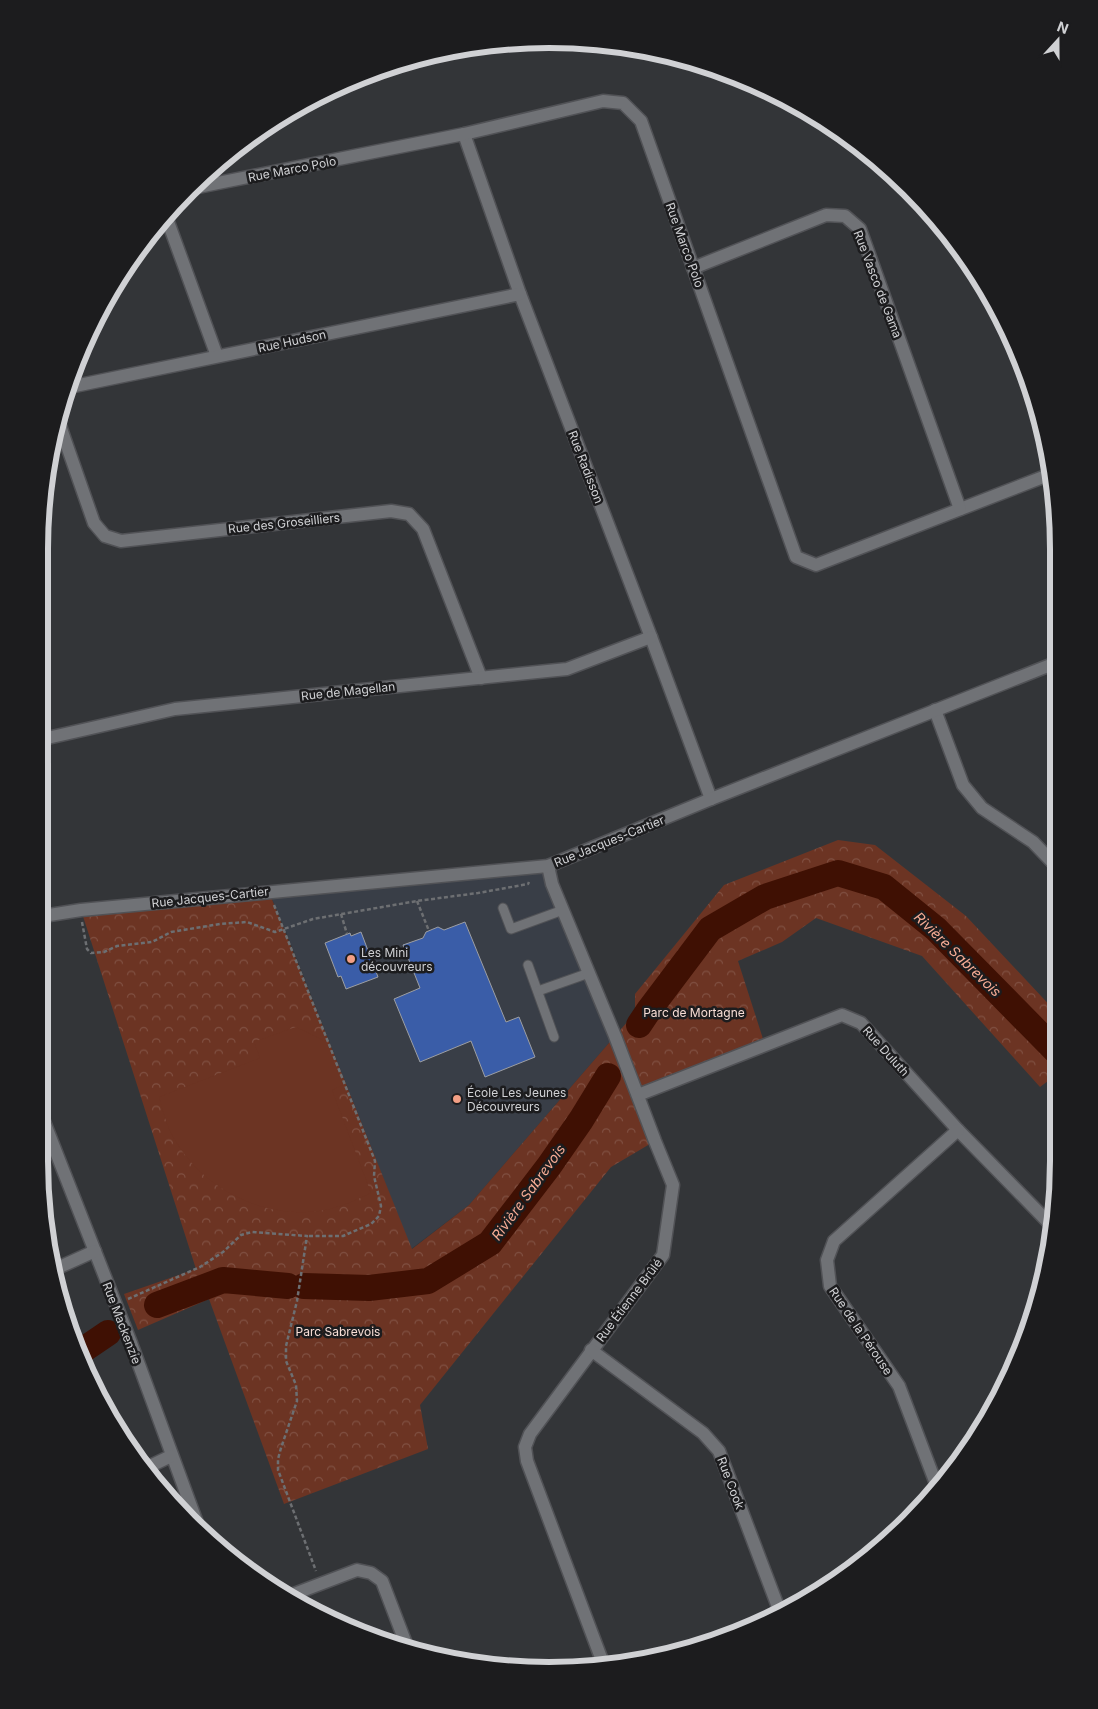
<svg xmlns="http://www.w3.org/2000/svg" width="1098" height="1709" font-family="Inter,sans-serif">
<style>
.built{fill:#393e47}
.park{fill:url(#park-crowns)}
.garden{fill:#6c3423}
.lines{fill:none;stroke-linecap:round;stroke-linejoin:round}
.river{stroke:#3f1003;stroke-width:26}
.building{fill:#3a5da8;stroke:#9d9fa3}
.lane-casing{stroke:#515256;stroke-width:11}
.street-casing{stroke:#515256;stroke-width:15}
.path{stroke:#6d6f72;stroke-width:2.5;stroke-dasharray:4 2.5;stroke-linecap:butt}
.lane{stroke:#707276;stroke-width:9}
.street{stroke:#707276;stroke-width:12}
.poi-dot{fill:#f39f85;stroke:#1c1c1e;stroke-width:2}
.labels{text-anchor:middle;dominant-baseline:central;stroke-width:5;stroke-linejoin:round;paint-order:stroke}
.street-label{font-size:12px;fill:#d0d1d4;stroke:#1c1c1e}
.poi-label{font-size:12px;fill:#d0d1d4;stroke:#1c1c1e;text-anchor:start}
.park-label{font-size:12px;fill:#f8ded6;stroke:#1c1c1e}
.water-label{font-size:14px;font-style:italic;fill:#f7ac95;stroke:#1c1c1e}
.rim{fill:none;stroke:#d0d1d4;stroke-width:6}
</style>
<defs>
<pattern id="park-crowns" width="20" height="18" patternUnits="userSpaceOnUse" patternTransform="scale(1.25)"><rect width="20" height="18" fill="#6c3423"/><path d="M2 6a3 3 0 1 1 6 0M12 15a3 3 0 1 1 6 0" fill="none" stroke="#805042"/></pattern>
</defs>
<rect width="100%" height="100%" fill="#333538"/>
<polygon class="built" points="548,866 615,1036 469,1205 411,1249 287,934 269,892"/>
<polygon class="park" points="838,840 875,845 966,916 1056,1012 1056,1089 1048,1081 1040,1087 922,956 816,918 782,942 738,961 765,1045 638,1095 655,1141 611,1167 420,1405 428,1449 284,1504 209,1299 138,1330 124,1294 196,1269 81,910 269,892 412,1249 469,1205 615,1036 635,1013 635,994 724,885"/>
<path class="garden" d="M296 1027 327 1042 343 1085 332 1090 371 1193C356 1200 341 1207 325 1210 267 1221 204 1190 175 1140 167 1127 163 1112 159 1097L260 1058 254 1042Z"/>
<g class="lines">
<g class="river">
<polyline points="639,1025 649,1010 710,929 765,897 838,873 884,887 936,929 1056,1051"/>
<polyline points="304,1286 369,1288 428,1281 490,1243 549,1166 581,1120 608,1076"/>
<polyline points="157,1305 223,1280 288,1286"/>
<polyline points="80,1352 108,1333"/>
</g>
</g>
<g class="building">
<polygon points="465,922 506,1022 519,1017 535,1057 485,1077 471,1041 420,1062 394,999 420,988 403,945 423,938 426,932 438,927 444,930"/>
<polygon points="361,932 378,977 346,989 341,976 338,977 325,943 350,933 351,936"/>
</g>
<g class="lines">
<defs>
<g id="lane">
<polyline points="503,908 511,929 563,910"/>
<polyline points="528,965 554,1037"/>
<polyline points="538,991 589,973"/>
</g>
<g id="street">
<polyline points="464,134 520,294 651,637 711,799"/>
<polyline points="186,193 193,188 464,134 603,101 623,103 641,121 796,557 816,565 1051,474"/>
<polyline points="174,205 167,219 217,356"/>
<polyline points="693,268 826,215 845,216 860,229 960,509"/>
<polyline points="65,388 520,294"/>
<polyline points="58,420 94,523 105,536 121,541 391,511 409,514 423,529 481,678"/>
<polyline points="935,710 963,785 982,808 1033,842 1057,867"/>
<polyline points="43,739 175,709 567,669 651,637"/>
<polyline points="548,866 552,884 615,1036 655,1141 673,1185 663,1255 530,1434 525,1447 527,1461 603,1663"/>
<polyline points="43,916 81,910 548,866 711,799 1058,662"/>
<polyline points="638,1095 842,1015 861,1023 958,1130 1050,1224 1053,1233"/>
<polyline points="43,1119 131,1343 199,1528"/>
<polyline points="53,1270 95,1251"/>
<polyline points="591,1350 703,1433 719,1451 780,1612"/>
<polyline points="144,1469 171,1456"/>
<polyline points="938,1489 899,1386 830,1286 827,1260 834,1241 958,1130"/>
<polyline points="286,1597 357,1570 371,1573 382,1581 408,1649"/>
</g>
</defs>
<use href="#lane" class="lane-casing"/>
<use href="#street" class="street-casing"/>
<g class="path">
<polyline points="1051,487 1055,499"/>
<polyline points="417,901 429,931"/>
<polyline points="274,905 375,1161 374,1176 381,1206 379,1216 371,1224 343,1236 307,1236"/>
<polyline points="341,914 347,934"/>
<polyline points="82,922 87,949 91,953 104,952 117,946 152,942 171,932 220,924 247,922 275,932 313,919 417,901 478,893 528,884 529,882"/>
<polyline points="128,1299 200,1267 223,1252 241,1235 252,1232 307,1236 297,1301 286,1346 286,1361 296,1385 297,1401 281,1448 278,1459 278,1470 316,1571"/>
</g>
<use href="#lane" class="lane"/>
<use href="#street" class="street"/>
</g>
<g class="poi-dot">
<circle cx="351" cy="959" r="5"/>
<circle cx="457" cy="1099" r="5"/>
</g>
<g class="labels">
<g class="street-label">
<text transform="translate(292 169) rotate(-11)">Rue Marco Polo</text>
<text transform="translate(685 245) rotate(70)">Rue Marco Polo</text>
<text transform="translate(878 284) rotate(69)">Rue Vasco de Gama</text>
<text transform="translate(292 341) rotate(-12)">Rue Hudson</text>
<text transform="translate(586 467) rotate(69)">Rue Radisson</text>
<text transform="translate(284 523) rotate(-6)">Rue des Groseilliers</text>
<text transform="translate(348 691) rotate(-6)">Rue de Magellan</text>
<text transform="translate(609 841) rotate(-22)">Rue Jacques-Cartier</text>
<text transform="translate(210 897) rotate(-6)">Rue Jacques-Cartier</text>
<text transform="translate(886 1051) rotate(48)">Rue Duluth</text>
<text transform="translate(629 1300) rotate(-53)">Rue Étienne Brûlé</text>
<text transform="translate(122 1323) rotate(69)">Rue Mackenzie</text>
<text transform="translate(861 1331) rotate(56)">Rue de la Pérouse</text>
<text transform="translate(731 1483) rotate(69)">Rue Cook</text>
</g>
<g class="poi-label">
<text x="361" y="952">Les Mini<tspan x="361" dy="14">découvreurs</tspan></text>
<text x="467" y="1092">École Les Jeunes<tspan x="467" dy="14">Découvreurs</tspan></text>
</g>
<g class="park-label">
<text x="694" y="1012">Parc de Mortagne</text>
<text x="338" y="1331">Parc Sabrevois</text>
</g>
<g class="water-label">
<text transform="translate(958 954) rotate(44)">Rivière Sabrevois</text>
<text transform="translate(528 1192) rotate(-54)">Rivière Sabrevois</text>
</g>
</g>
<path d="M0 0H1098V1709H0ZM549 48H549A501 501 0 0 1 1050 549V1161A501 501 0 0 1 549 1662H549A501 501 0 0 1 48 1161V549A501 501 0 0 1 549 48Z" fill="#1c1c1e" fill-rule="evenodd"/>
<path class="rim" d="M549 48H549A501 501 0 0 1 1050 549V1161A501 501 0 0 1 549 1662H549A501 501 0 0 1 48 1161V549A501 501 0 0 1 549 48Z"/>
<g transform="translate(1058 40) rotate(21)" stroke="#1c1c1e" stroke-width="4" paint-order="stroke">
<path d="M0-4L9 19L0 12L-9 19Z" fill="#d0d1d4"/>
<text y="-8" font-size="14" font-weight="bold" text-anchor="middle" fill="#d0d1d4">N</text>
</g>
</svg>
